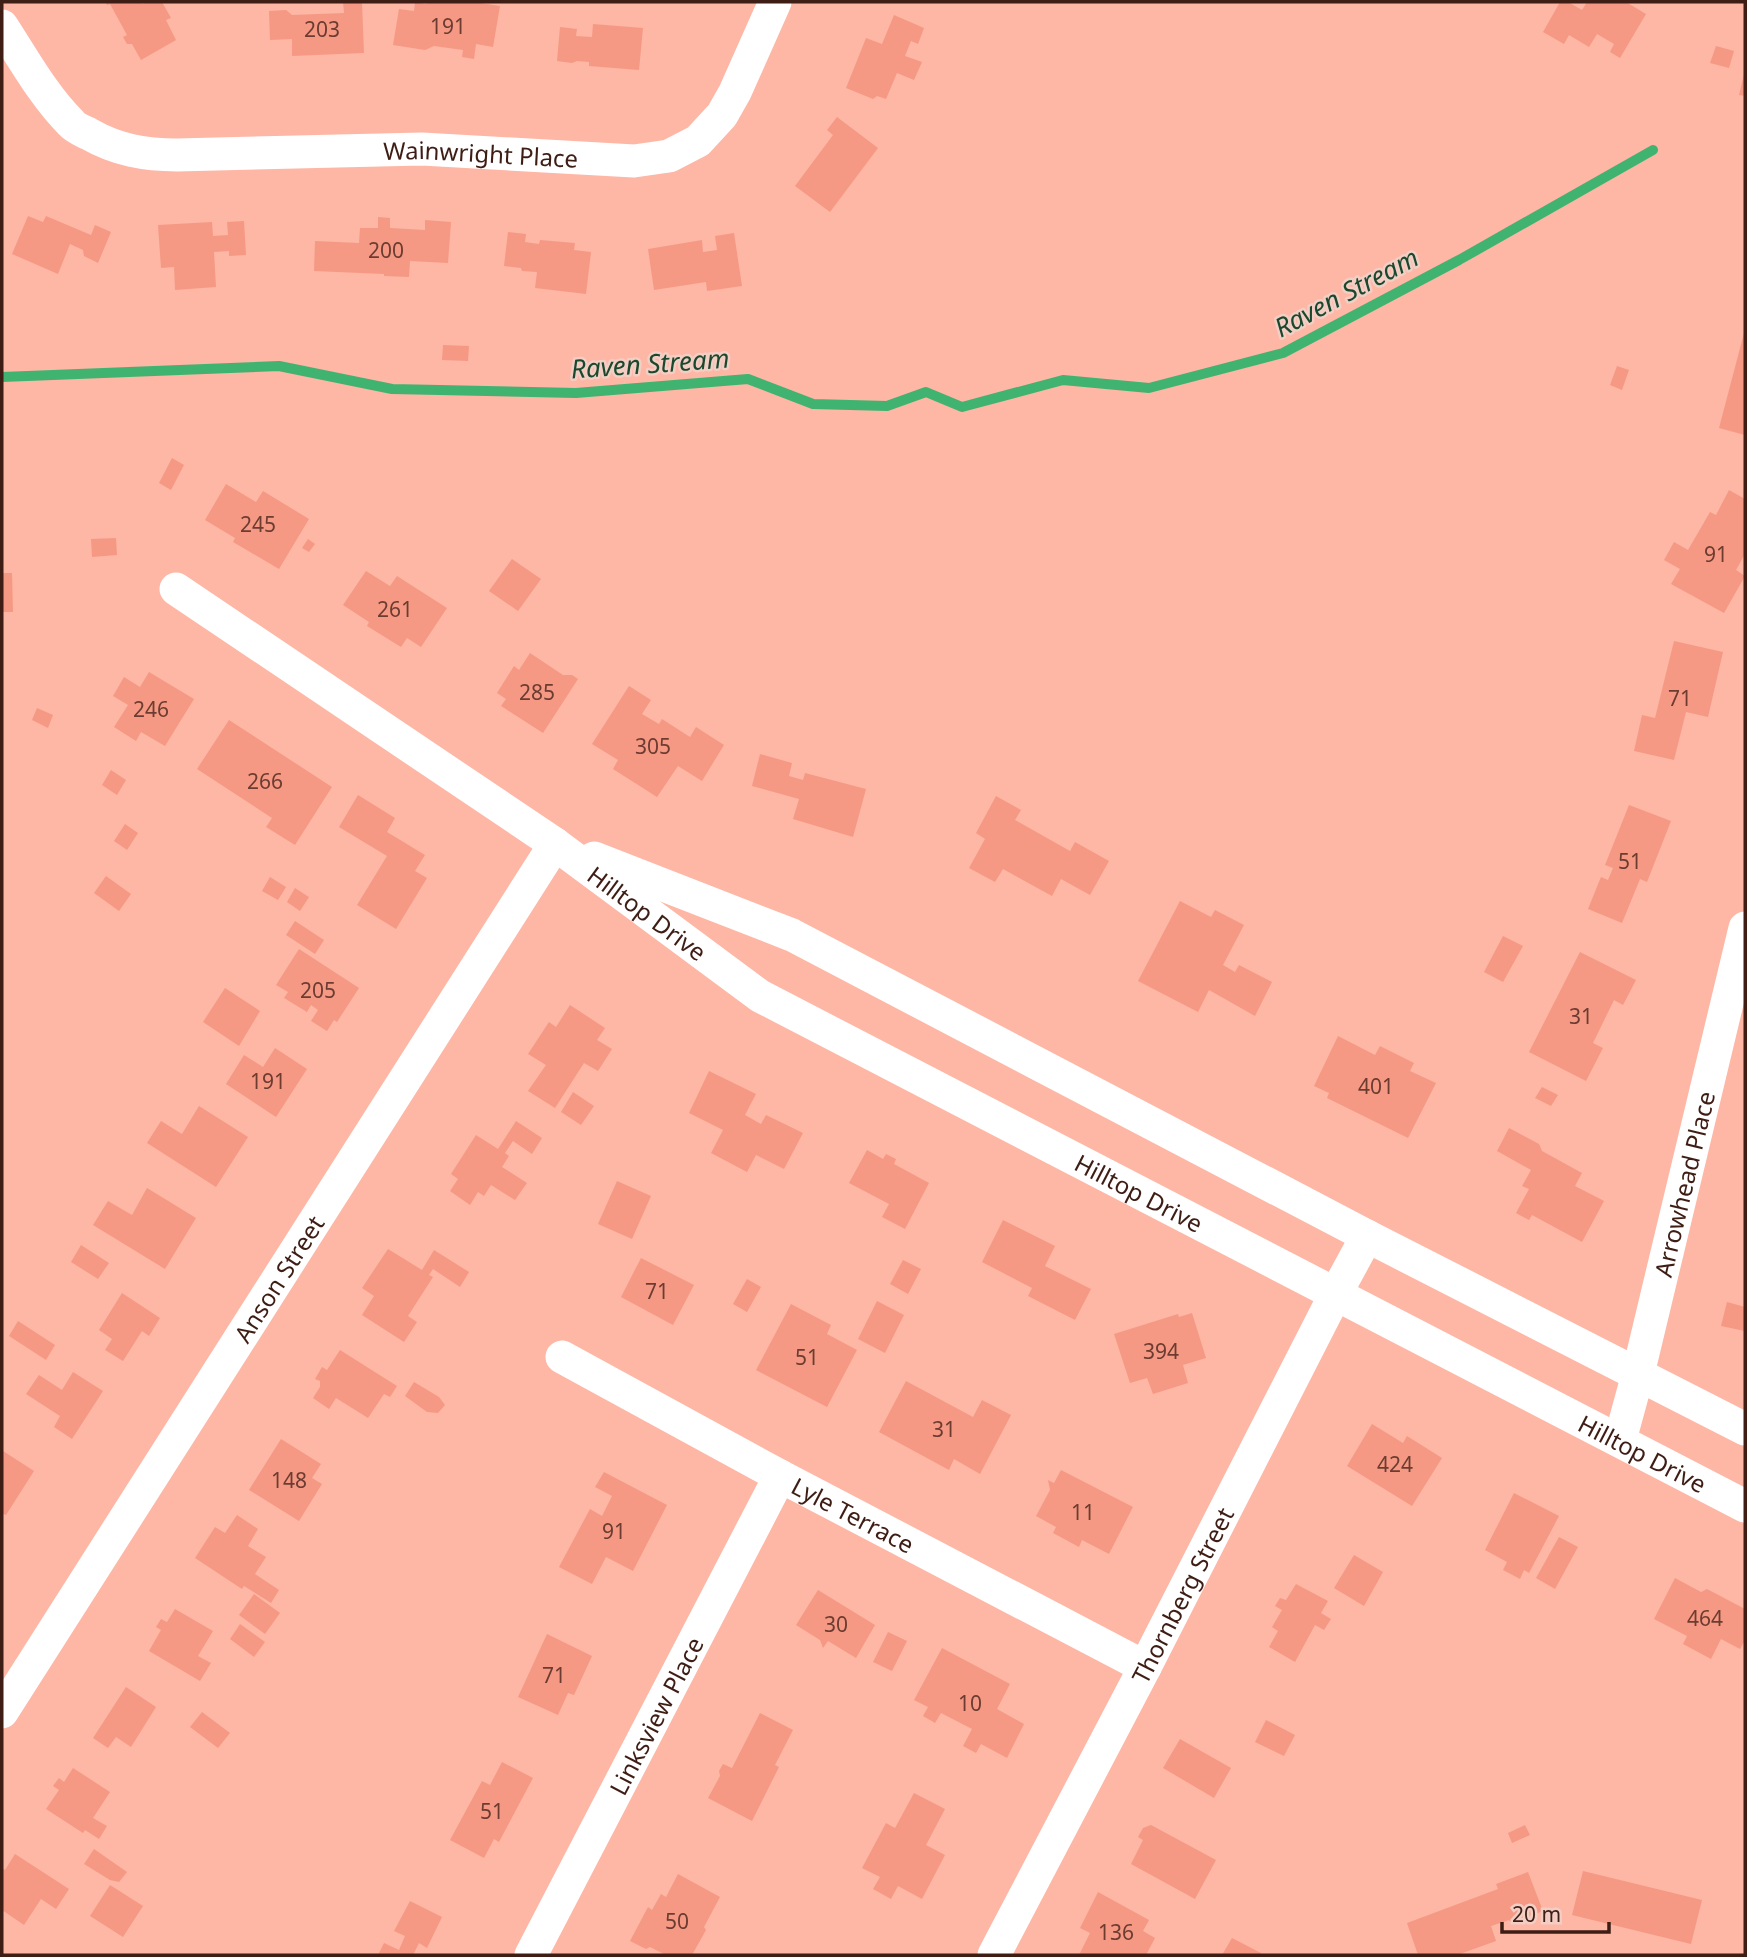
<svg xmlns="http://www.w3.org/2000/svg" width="1747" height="1957" font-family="'Noto Sans',sans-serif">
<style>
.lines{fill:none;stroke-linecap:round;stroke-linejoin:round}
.stream{stroke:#40b370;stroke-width:10}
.building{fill:#f59984}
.street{stroke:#fff;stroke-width:33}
.labels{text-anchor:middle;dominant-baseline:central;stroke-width:5;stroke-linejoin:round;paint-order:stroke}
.number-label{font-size:21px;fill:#6c3c31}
.street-label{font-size:24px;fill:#3e1d15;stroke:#f3cec5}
.water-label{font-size:26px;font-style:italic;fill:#1a482c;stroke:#f3cec5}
</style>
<rect width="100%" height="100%" fill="#feb6a5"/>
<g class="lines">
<polyline class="stream" points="2,377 279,366 392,389 576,393 748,379 813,404 887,406 926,392 962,407 1063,380 1149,388 1283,353 1459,260 1653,150"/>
</g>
<g class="building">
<polygon points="105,2 141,2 142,4 146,2 162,2 171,18 166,20 176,40 141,60 132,44 127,44 123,37 127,35 110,4 107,5"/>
<polygon points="343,2 362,2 364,53 292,56 292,39 270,40 269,11 286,10 292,15 344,13"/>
<polygon points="415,2 426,4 429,2 474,2 500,6 493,47 476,44 474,59 462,57 463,50 434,46 425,50 393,45 399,9 414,11"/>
<polygon points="1560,2 1568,2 1582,10 1587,2 1626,2 1646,14 1620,58 1610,52 1614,44 1597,34 1589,47 1569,35 1564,44 1543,32"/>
<polygon points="894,15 924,28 918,44 911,41 905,56 922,62 914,80 897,73 886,99 877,96 873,99 846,88 866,38 882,44"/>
<polygon points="593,24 643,28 639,70 589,66 589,62 577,61 572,63 557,61 560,27 577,29 576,36 592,37"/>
<polygon points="1716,46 1734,51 1729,68 1710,63"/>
<polygon points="1744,74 1745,74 1745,96 1739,95"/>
<polygon points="837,117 878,148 830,212 795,186 833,135 827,130"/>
<polygon points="28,216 43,222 46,216 91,235 95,225 111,232 98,263 84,256 83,250 70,244 58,274 12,254"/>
<polygon points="378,217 390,218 390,228 425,230 425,220 451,222 448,263 410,261 409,277 384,276 384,274 314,271 315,241 359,243 360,228 378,228"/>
<polygon points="244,221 246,255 229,256 229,251 214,252 216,287 175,290 174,267 161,268 158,225 212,222 213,236 228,235 227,222"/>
<polygon points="508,232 526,234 525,242 539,244 540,240 575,243 574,250 591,252 586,294 535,288 537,272 522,271 521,268 504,266"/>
<polygon points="734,233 742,286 707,291 706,282 654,290 648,249 702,240 703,252 717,250 715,236"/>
<polygon points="1744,333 1745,334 1745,435 1719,428"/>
<polygon points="443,345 469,346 468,361 442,360"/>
<polygon points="1617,366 1629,370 1622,390 1610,385"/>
<polygon points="172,458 184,465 171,490 159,483"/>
<polygon points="226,484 256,502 263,491 309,519 279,569 233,542 235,538 205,520"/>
<polygon points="1729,490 1745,499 1745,554 1736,570 1745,576 1724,613 1671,584 1680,569 1664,560 1674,542 1688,550 1710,512 1716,515"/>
<polygon points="116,538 117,555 92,557 91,539"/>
<polygon points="308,539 315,544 309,552 302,548"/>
<polygon points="512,559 541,579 518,611 489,591"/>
<polygon points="366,571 390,586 397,576 447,608 421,647 407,638 401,647 367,626 369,622 343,605"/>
<polygon points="2,573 12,573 13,612 2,612"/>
<polygon points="1674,641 1723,652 1708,717 1686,712 1674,760 1634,751 1642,715 1655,718"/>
<polygon points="530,653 563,675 572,675 578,679 543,733 501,706 506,699 497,693 514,666 519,670"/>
<polygon points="149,672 194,699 165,746 141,732 136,741 114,727 128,705 113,696 124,677 140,687"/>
<polygon points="629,686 651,700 642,714 659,724 662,719 690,737 696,727 724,745 702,781 678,766 657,797 613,769 618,760 592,744"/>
<polygon points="37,708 53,715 48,728 32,720"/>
<polygon points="229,720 332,787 295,845 266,827 272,818 197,769"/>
<polygon points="760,754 792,763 789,776 803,780 805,773 866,789 853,837 793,819 799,799 752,786"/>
<polygon points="111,770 126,780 117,795 102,785"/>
<polygon points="358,795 395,818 387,832 425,855 415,871 427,878 396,929 357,905 387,856 339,827"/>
<polygon points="996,796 1021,810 1015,820 1070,851 1075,842 1109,861 1090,895 1061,879 1052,896 1003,869 995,882 969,868 985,839 976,833"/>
<polygon points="1629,805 1671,821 1647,882 1640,879 1622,923 1588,909 1601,877 1608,880 1613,868 1605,865"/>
<polygon points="125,824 138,833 127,850 114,841"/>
<polygon points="106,876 131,894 119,911 94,893"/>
<polygon points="270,877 286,887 278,900 262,891"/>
<polygon points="295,888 309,897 300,911 287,902"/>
<polygon points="1180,901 1211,917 1215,910 1244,925 1223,965 1235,972 1239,965 1272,982 1255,1016 1209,990 1198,1012 1138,981"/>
<polygon points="295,921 324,940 315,954 286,935"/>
<polygon points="1503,936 1523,946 1503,982 1484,972"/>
<polygon points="299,949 359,988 337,1022 334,1020 327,1031 311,1021 318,1010 311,1005 307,1012 284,998 288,992 276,985"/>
<polygon points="1580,952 1636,980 1623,1005 1614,1000 1593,1043 1603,1048 1586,1081 1529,1052"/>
<polygon points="225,988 260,1011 239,1046 203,1022"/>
<polygon points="570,1005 605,1028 597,1040 612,1049 598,1071 584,1063 555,1108 528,1091 546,1065 528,1054 549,1022 556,1027"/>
<polygon points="1338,1036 1375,1055 1380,1046 1414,1063 1410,1071 1436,1083 1408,1138 1327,1098 1329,1093 1314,1086"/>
<polygon points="275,1048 307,1069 276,1117 226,1084 244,1055 263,1067"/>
<polygon points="709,1071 756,1094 745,1115 761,1124 766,1115 803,1133 784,1169 756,1155 747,1172 711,1153 723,1130 689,1113"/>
<polygon points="1542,1087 1558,1095 1551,1106 1535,1098"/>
<polygon points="573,1092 594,1106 581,1125 561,1112"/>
<polygon points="199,1106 248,1137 216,1187 147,1143 161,1121 182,1134"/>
<polygon points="516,1121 542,1138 532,1154 513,1141 505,1153 509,1156 502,1167 527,1183 515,1200 491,1185 484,1196 478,1192 470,1205 450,1191 458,1179 451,1174 476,1135 498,1149"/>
<polygon points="1509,1128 1539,1144 1542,1151 1582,1173 1575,1186 1604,1201 1582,1242 1532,1215 1529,1220 1516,1213 1529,1189 1522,1186 1531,1170 1497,1151"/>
<polygon points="867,1150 883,1159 886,1154 896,1159 894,1164 929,1183 905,1229 882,1217 889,1204 849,1183"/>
<polygon points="617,1181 651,1196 632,1239 598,1224"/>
<polygon points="147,1188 196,1218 165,1269 93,1225 108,1201 132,1215"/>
<polygon points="1003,1220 1055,1246 1045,1266 1091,1289 1075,1320 1028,1296 1032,1288 982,1262"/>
<polygon points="81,1245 109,1263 98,1279 71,1262"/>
<polygon points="388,1249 422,1270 434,1250 469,1272 460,1287 433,1269 429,1275 433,1277 408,1316 417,1322 404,1342 362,1315 374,1296 362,1288"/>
<polygon points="641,1258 694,1285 673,1325 621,1297"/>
<polygon points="903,1260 921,1269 908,1294 890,1284"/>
<polygon points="747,1279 761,1287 747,1312 733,1304"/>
<polygon points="122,1293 160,1318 149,1336 142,1331 123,1361 105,1350 112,1339 99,1330"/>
<polygon points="877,1301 904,1315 885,1353 858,1339"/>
<polygon points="1727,1302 1745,1307 1745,1331 1721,1326"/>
<polygon points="791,1304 831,1325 827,1334 857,1350 827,1407 756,1370"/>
<polygon points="1192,1313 1206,1358 1183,1365 1188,1383 1153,1394 1147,1378 1130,1383 1114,1334 1178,1314 1179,1317"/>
<polygon points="18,1321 55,1345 46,1360 9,1336"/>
<polygon points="340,1350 397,1386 390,1397 384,1394 368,1418 336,1398 329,1409 313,1398 320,1387 320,1381 315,1379 322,1367 327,1370"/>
<polygon points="73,1372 103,1391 72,1439 54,1427 60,1416 26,1394 39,1375 62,1390"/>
<polygon points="906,1381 973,1417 982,1400 1011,1415 980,1474 954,1459 949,1470 879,1432"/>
<polygon points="414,1382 439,1397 445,1405 438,1413 427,1412 405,1396"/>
<polygon points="1372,1424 1403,1443 1407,1436 1442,1458 1412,1506 1347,1466"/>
<polygon points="281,1439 321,1464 312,1478 322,1484 299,1521 249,1490"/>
<polygon points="3,1451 34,1471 6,1515 4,1514 2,1516"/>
<polygon points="1061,1470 1133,1507 1109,1554 1082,1540 1079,1547 1053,1533 1056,1527 1036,1516 1050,1490 1048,1480 1054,1483"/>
<polygon points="604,1472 667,1505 633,1571 606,1557 592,1584 559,1567 590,1509 602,1516 612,1496 595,1487"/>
<polygon points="1514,1493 1559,1516 1529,1573 1524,1570 1520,1579 1503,1570 1507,1562 1485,1550"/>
<polygon points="237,1515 258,1529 248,1546 266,1557 255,1574 279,1590 271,1603 244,1586 242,1589 195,1558 215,1527 225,1533"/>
<polygon points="1559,1537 1578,1547 1555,1589 1536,1578"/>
<polygon points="1354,1555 1383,1572 1364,1606 1334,1588"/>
<polygon points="1675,1578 1701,1592 1707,1589 1745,1609 1745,1640 1740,1649 1721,1639 1711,1659 1683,1644 1687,1636 1654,1619"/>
<polygon points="1296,1584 1328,1601 1321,1613 1331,1619 1324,1630 1315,1625 1295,1662 1269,1647 1278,1631 1272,1627 1282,1610 1275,1606 1280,1598 1286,1600"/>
<polygon points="818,1590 875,1625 856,1658 828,1641 823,1648 820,1640 796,1625"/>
<polygon points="254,1594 280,1613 265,1634 239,1615"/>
<polygon points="175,1609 213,1631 198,1656 211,1663 200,1681 149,1651 161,1630 156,1627 161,1619 167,1622"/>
<polygon points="240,1624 265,1642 254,1657 230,1639"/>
<polygon points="888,1632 907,1641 892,1671 873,1662"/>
<polygon points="547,1634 592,1656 574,1695 568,1693 558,1715 518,1697"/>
<polygon points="942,1648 1010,1684 997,1709 1024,1724 1007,1758 981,1744 976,1753 963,1746 972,1729 941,1713 935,1723 923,1716 928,1707 914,1700"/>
<polygon points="126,1687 156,1707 131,1747 116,1737 108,1748 93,1738"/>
<polygon points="202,1712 230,1733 218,1748 190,1727"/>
<polygon points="760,1713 793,1730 775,1765 779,1767 752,1821 708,1798 720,1776 719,1771 723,1764 732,1768"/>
<polygon points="1266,1720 1295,1735 1284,1756 1255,1742"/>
<polygon points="1180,1739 1231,1768 1214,1798 1163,1768"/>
<polygon points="502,1762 533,1778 499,1842 494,1839 484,1858 450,1840 482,1781 490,1785"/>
<polygon points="73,1768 110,1792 93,1818 107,1826 99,1839 85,1830 83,1833 46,1809 59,1790 53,1786 59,1778 64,1782"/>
<polygon points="914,1793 945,1809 926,1845 945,1855 922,1899 898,1886 891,1899 873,1889 880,1877 862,1868 886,1823 895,1828"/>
<polygon points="1151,1825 1216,1860 1195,1899 1131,1864 1143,1840 1138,1837 1143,1828"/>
<polygon points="1525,1825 1530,1835 1512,1843 1508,1833"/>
<polygon points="94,1849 127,1872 119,1882 110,1880 84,1864"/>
<polygon points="15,1854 69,1889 56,1909 41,1899 24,1925 2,1910 2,1868 5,1870"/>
<polygon points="1583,1871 1702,1900 1691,1944 1572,1915"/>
<polygon points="1528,1872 1543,1911 1511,1923 1509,1920 1491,1926 1496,1941 1457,1955 1418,1955 1407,1923 1498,1889 1496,1884"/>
<polygon points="678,1874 720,1897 704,1927 706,1930 692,1955 666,1955 650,1947 646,1949 630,1941 648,1907 652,1910 661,1894 666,1897"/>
<polygon points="110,1885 143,1906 123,1937 90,1916"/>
<polygon points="1098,1892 1149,1920 1143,1931 1155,1938 1146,1955 1079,1955 1090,1933 1080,1928"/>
<polygon points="410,1901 442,1917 427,1948 419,1943 413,1955 378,1955 384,1943 399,1950 405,1936 394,1931"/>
<polygon points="1232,1938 1261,1953 1260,1955 1222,1955"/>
</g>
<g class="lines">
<g class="street">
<path id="s1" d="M2 26C23 58 43 95 71 123 75 128 83 131 89 134 117 150 145 155 177 155L422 149 634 161 669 156 698 141 722 115 735 92 775 2"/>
<path id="s2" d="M176 589 555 844 760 996 1745 1506"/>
<polyline points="594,858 792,935 1367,1236 1745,1429"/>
<path id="s3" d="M562 1357 780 1476 1145 1667"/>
<path id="s4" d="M1620 1440 1638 1374 1745 928"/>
<path id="s5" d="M2 1712 555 844"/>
<path id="s6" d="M531 1955 780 1476"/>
<path id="s7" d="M994 1955 1145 1667 1335 1295 1367 1236"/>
</g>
</g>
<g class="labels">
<g class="number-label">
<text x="448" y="26">191</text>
<text x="322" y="29">203</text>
<text x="386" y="250">200</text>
<text x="258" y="524">245</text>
<text x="1716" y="554">91</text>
<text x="395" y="609">261</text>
<text x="537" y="692">285</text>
<text x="1680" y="698">71</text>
<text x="151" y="709">246</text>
<text x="653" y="746">305</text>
<text x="265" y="781">266</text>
<text x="1630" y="861">51</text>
<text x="318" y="990">205</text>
<text x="1581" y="1016">31</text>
<text x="268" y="1081">191</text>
<text x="1376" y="1086">401</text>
<text x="657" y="1291">71</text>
<text x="1161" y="1351">394</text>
<text x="807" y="1357">51</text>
<text x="944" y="1429">31</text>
<text x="1395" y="1464">424</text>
<text x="289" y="1480">148</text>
<text x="1083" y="1512">11</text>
<text x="614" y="1531">91</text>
<text x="1705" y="1618">464</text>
<text x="836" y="1624">30</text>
<text x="554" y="1675">71</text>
<text x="970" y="1703">10</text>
<text x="492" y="1811">51</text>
<text x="677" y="1921">50</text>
<text x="1116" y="1932">136</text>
</g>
<g class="street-label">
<text stroke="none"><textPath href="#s1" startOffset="536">Wainwright Place</textPath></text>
<text stroke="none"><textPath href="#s2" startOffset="572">Hilltop Drive</textPath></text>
<text stroke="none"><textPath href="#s4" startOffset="264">Arrowhead Place</textPath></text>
<text stroke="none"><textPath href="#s2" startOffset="1139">Hilltop Drive</textPath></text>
<text stroke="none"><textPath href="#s5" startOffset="514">Anson Street</textPath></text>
<text stroke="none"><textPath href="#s2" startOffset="1706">Hilltop Drive</textPath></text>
<text stroke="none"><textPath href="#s3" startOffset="331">Lyle Terrace</textPath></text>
<text stroke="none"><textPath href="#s7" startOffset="406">Thornberg Street</textPath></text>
<text stroke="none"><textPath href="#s6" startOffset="270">Linksview Place</textPath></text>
</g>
<g class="water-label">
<text transform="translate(1346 292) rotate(-28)">Raven Stream</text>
<text transform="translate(650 363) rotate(-4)">Raven Stream</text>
</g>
</g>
<rect width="1747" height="1957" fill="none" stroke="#3e1d15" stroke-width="7"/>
<path d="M1502 1922v10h107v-10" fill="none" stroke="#3e1d15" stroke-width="3.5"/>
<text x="1512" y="1922" font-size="21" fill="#3e1d15" stroke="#f3cec5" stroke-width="5" paint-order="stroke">20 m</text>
</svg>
